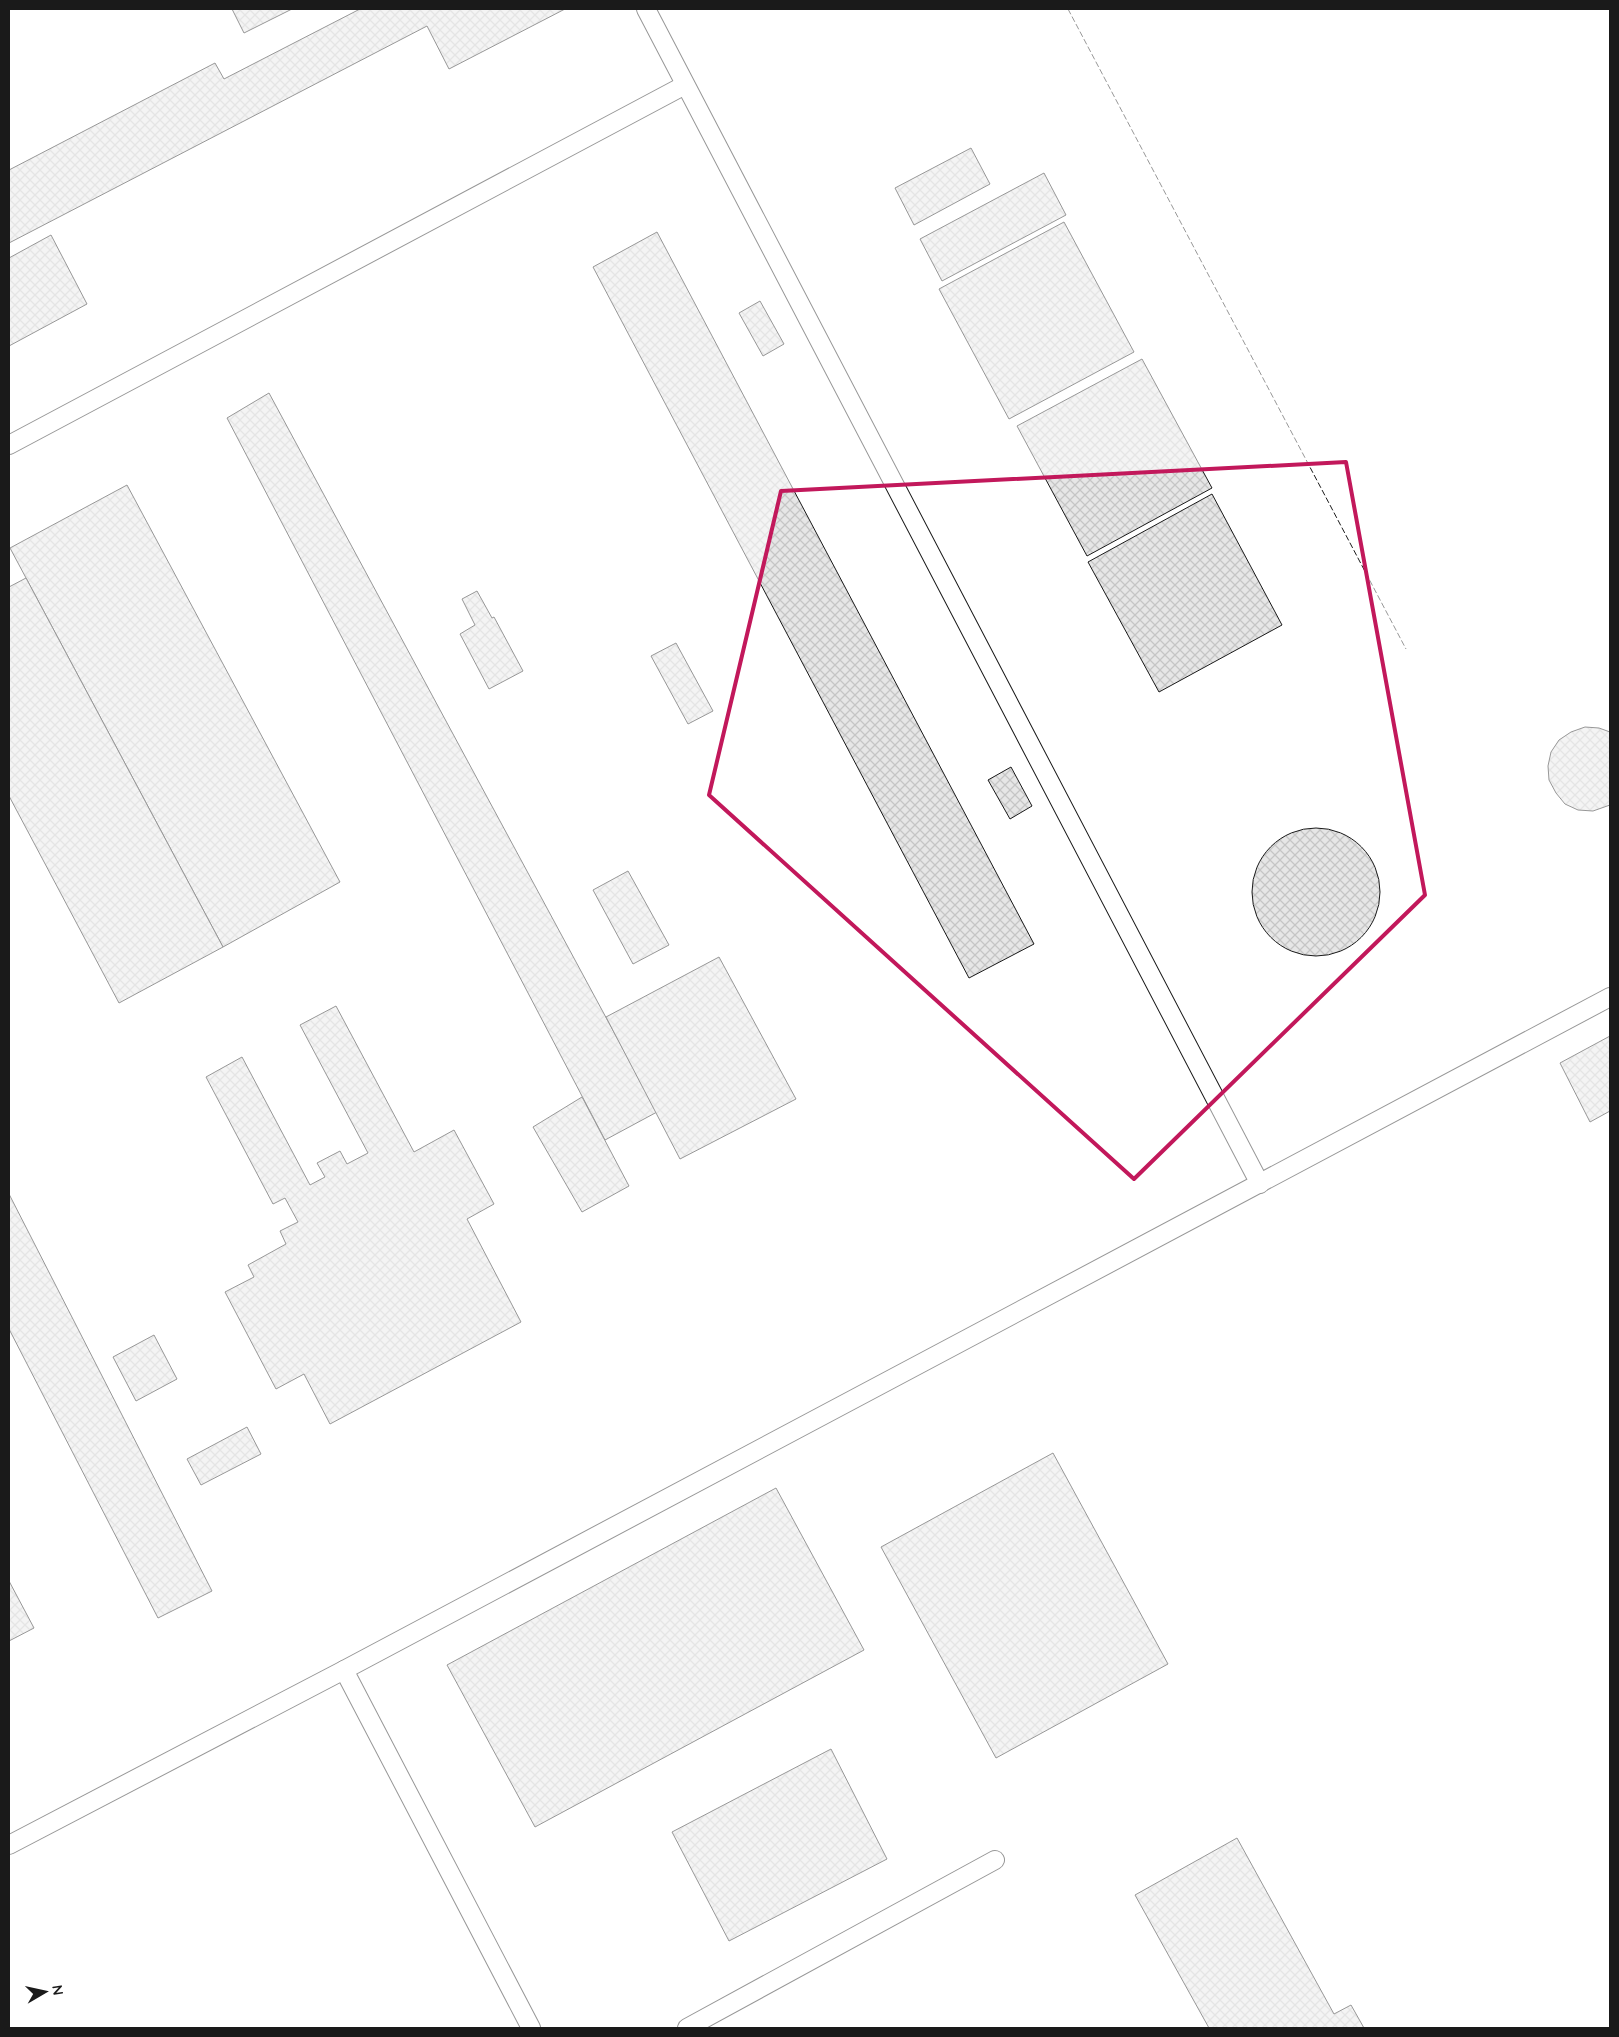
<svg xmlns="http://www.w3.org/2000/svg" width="1619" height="2037" viewBox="0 0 1619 2037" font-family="Quicksand,sans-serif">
<defs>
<pattern id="building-cross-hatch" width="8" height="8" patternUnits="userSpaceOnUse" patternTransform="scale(1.25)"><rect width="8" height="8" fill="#e6e6e6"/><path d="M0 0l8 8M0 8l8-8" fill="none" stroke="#c5c5c5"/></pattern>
</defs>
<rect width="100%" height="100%" fill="#fff"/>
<g fill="url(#building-cross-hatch)" stroke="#1a1a1a">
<polygon points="232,9 292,9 244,33"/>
<polygon points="360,9 565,9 449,69 427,26 9,243 9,170 215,63 224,79"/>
<polygon points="971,148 990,184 914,225 895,188"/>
<polygon points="1044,173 1066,215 942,281 920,239"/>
<polygon points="1064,222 1134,352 1009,419 939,289"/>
<polygon points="657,232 1034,944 969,978 593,267"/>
<polygon points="51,235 87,304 9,346 9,258"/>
<polygon points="760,301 784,344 763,356 739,313"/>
<polygon points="1142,359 1212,488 1087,556 1017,426"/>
<polygon points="269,393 657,1112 605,1140 227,418"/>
<polygon points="127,485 340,882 223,947 10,548"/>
<polygon points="1212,494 1282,625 1159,692 1088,562"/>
<polygon points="26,578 223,947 119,1003 9,796 9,587"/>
<polygon points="477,591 492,618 494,617 523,671 489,689 460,634 475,625 462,599"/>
<polygon points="676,643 713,711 688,724 651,656"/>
<polygon points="1585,727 1599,728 1610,732 1610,805 1593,811 1578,810 1565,804 1556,793 1549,780 1548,766 1551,752 1559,740 1571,732"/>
<polygon points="1011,767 1032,806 1010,819 988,780"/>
<circle cx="1316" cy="892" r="64"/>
<polygon points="628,871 669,945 633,964 593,890"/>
<polygon points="719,957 796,1099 680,1159 606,1017"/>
<polygon points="336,1006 414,1152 454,1130 494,1204 467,1219 521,1322 330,1424 304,1374 276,1389 225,1292 254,1277 248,1265 286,1244 280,1231 298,1222 285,1198 273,1204 206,1077 242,1057 310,1185 325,1177 317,1163 340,1151 347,1164 368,1153 300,1025"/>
<polygon points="1610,1036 1610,1111 1590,1122 1560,1063"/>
<polygon points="582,1097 629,1186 582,1212 533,1127"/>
<polygon points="9,1194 212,1591 158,1618 9,1329"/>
<polygon points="154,1335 177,1379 136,1401 113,1357"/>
<polygon points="247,1427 261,1454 201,1485 187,1459"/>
<polygon points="1053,1453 1168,1664 996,1758 881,1547"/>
<polygon points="776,1488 864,1650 535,1827 447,1665"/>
<polygon points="9,1581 34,1628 9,1641"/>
<polygon points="831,1749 887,1859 729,1941 672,1832"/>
<polygon points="1237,1838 1334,2014 1351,2005 1364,2028 1209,2028 1135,1895"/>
</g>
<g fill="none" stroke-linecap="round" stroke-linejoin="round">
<defs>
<g id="service">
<polyline points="646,9 1260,1184"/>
<polyline points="9,445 685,85"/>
<polyline points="9,1845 344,1670"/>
<polyline points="531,2028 344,1670 1610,997"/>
<polyline points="687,2028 995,1860"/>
</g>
</defs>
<use href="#service" stroke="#1a1a1a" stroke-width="20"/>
<use href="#service" stroke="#fff" stroke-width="18"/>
<polyline stroke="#1a1a1a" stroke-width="1" stroke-dasharray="6 2.5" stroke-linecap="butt" points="1068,9 1406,649"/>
</g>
<path d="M0 0H1619V2037H0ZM1346 462 1425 895 1134 1179 709 795 781 491Z" fill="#fff" fill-opacity=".55" fill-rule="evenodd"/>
<path fill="none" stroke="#c2185b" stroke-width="4" stroke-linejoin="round" d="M1346 462 1425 895 1134 1179 709 795 781 491Z"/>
<rect width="1619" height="2037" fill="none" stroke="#1a1a1a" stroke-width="20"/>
<g transform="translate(45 1992) rotate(81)" stroke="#ffffff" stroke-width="4" paint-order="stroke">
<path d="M0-4L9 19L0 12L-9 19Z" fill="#1a1a1a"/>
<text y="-8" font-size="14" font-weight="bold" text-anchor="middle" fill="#1a1a1a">N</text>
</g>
</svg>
